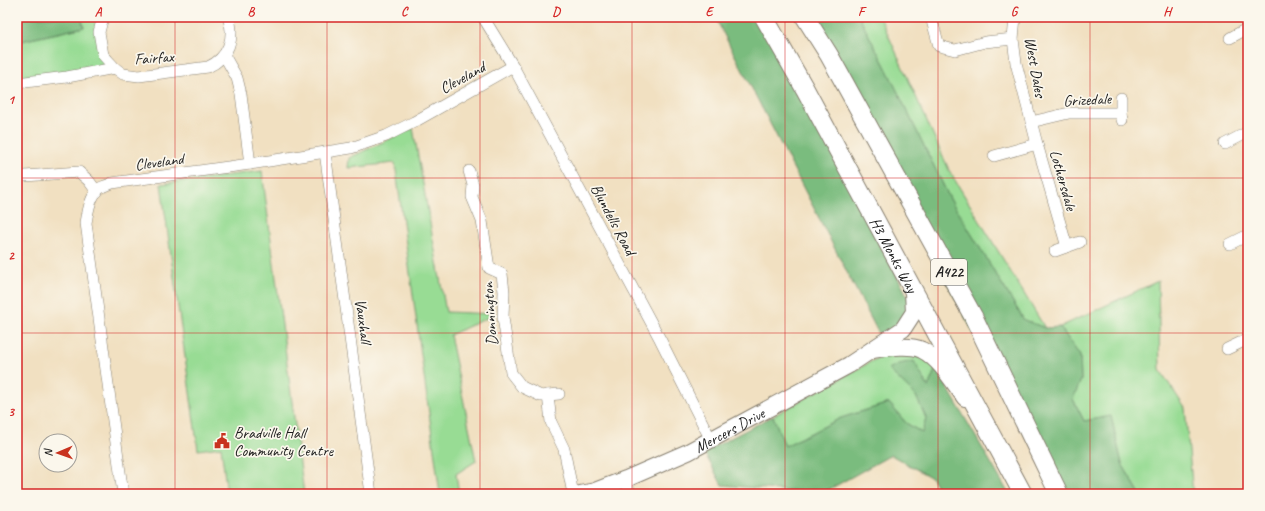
<svg xmlns="http://www.w3.org/2000/svg" width="1265" height="511" viewBox="0 0 1265 511" font-family="Caveat,sans-serif">
<rect width="100%" height="100%" fill="#fbf7ec"/>
<filter id="ink" filterUnits="userSpaceOnUse"><feTurbulence type="fractalNoise" baseFrequency=".025" numOctaves="2"/><feDisplacementMap in="SourceGraphic" scale="8" xChannelSelector="R" yChannelSelector="G"/><feConvolveMatrix kernelMatrix="1 2 1 2 8 2 1 2 1" color-interpolation-filters="sRGB"/></filter>
<filter id="wash" filterUnits="userSpaceOnUse"><feTurbulence type="fractalNoise" baseFrequency=".012" numOctaves="4" result="noise"/><feDisplacementMap in="SourceGraphic" scale="16" xChannelSelector="R" yChannelSelector="G"/><feGaussianBlur stdDeviation="0.9" result="paint"/><feColorMatrix in="noise" values="0 0 0 0 0 0 0 0 0 0 0 0 0 0 0 0 0 1.4 0 .05"/><feComposite in="paint" operator="in"/></filter>
<g filter="url(#wash)">
<rect width="100%" height="100%" fill="#f1e0c1"/>
<g fill="#98dc94" stroke="#5a7c58">
<polygon points="81,17 103,17 101,45 115,68 17,83 17,42 84,27"/>
<polygon points="859,17 879,17 881,19 950,172 1045,328 1024,320 950,199 885,66"/>
<polygon points="413,128 446,312 496,314 450,335 476,461 456,474 459,494 440,494 395,163 348,168 349,158"/>
<polygon points="262,171 304,494 227,494 221,447 198,450 161,184"/>
<polygon points="1158,281 1160,370 1185,408 1193,494 1140,494 1122,464 1111,417 1084,421 1073,399 1081,380 1080,356 1060,327"/>
<polygon points="897,352 926,359 936,368 928,387 889,369 916,396 926,418 922,433 906,423 889,403 841,418 785,446 773,416 883,355"/>
</g>
<g fill="#7abc7e" stroke="#4b6c4d">
<polygon points="17,17 81,17 84,27 17,42"/>
<polygon points="715,17 762,17 910,301 904,323 881,338"/>
<polygon points="806,17 859,17 885,66 950,199 1024,320 1045,328 1060,327 1080,356 1081,380 1073,399 1084,421 1111,416 1122,464 1140,494 1059,494"/>
<polygon points="914,361 928,387 936,368 1009,494 941,494 932,478 891,455 821,494 722,485 704,452 773,416 785,446 841,418 889,403 906,423 922,433 926,418 916,396 888,369 899,364"/>
</g>
</g>
<g filter="url(#ink)">
<g fill="none" stroke-linecap="round" stroke-linejoin="round">
<defs>
<g id="street">
<path d="M103 17 99 32 103 55 115 68 123 74 139 76 208 67C228 58 236 38 228 17"/>
<polyline points="483,17 513,66 660,339 711,440"/>
<polyline points="931,17 939,46 955,50 985,42 1013,39"/>
<polyline points="1015,17 1013,39 1016,63 1037,144 1067,247"/>
<polyline points="1230,38 1248,28"/>
<polyline points="224,55 237,78 241,94 250,164"/>
<polyline points="17,83 67,77 115,68"/>
<polyline points="1121,113 1121,98"/>
<polyline points="1031,122 1069,113 1121,113 1122,120"/>
<polyline points="1225,144 1248,132"/>
<polyline points="325,152 371,494"/>
<polyline points="994,156 1037,144"/>
<polyline points="469,171 473,185 472,197 482,221 489,268 502,274 504,292 503,317 511,373 522,387 541,396 548,395 551,422 564,449 573,494"/>
<polyline points="25,176 79,172 89,181 97,192"/>
<polyline points="1230,244 1248,235"/>
<polyline points="1055,251 1080,242"/>
<polyline points="1227,349 1248,339"/>
<polyline points="548,395 559,394"/>
<polyline points="626,479 630,494"/>
<path d="M123 494 86 223C88 211 90 196 100 188 104 186 109 185 112 183L250 164 351 148 386 136 414 122 513 66"/>
</g>
<g id="secondary">
<path d="M872 350C887 348 909 344 922 350 940 359 953 382 965 398"/>
<path id="s1" d="M580 494 595 491 626 479 688 452 849 365 903 329 914 312 913 292"/>
</g>
<g id="primary">
<path id="s2" d="M764 17 805 89 1023 494"/>
<polyline points="805,17 829,55 973,316 1059,494"/>
</g>
</defs>
<use href="#street" stroke="#867e6e" stroke-width="12"/>
<use href="#secondary" stroke="#867e6e" stroke-width="18"/>
<use href="#primary" stroke="#867e6e" stroke-width="20"/>
<use href="#street" stroke="#fff" stroke-width="11"/>
<use href="#secondary" stroke="#fff" stroke-width="16"/>
<use href="#primary" stroke="#fff" stroke-width="18"/>
</g>
</g>
<path fill="none" stroke="#d62828" stroke-width="1" stroke-opacity="0.55" d="M175 17V494M327 17V494M480 17V494M632 17V494M785 17V494M938 17V494M1090 17V494M17 178H1248M17 333H1248"/>
<defs>
<symbol id="civic-bare" viewBox="-9 -9 18 18"><path d="M-.6-6.5H3V-4.5H.6V-3L4-1V1h2V6H-6V1h2V-1L-.6-3ZM-1.2 2.5V6h2.4V2.5Z" fill="#c8321e" stroke="#fbf7ec" stroke-width="2.5" paint-order="stroke"/></symbol>
</defs>
<g fill-rule="evenodd">
<use href="#civic-bare" x="211" y="430" width="22" height="22"/>
</g>
<g text-anchor="middle" stroke-width="3.5" stroke-linejoin="round" paint-order="stroke">
<rect fill="#fbf7ec" stroke="#5f5e5a" stroke-width="1" x="931" y="259" width="36" height="26" rx="3"/>
<g font-size="15" font-weight="bold" fill="#1c1c1c">
<text x="949" y="277">A422</text>
</g>
<g font-size="16" fill="#1c1c1c" stroke="#fbf7ec">
<text transform="translate(154 57) rotate(-4)" y="6">Fairfax</text>
<text transform="translate(1036 67) rotate(80)" y="6">West Dales</text>
<text transform="translate(462 77) rotate(-29)" y="6">Cleveland</text>
<text transform="translate(1087 99) rotate(-3)" y="6">Grizedale</text>
<text transform="translate(159 161) rotate(-8)" y="6">Cleveland</text>
<text transform="translate(1064 180) rotate(74)" y="6">Lothersdale</text>
<text transform="translate(614 219) rotate(62)" y="6">Blundells Road</text>
<text dy="6" stroke="none"><textPath href="#s2" startOffset="271">H3 Monks Way</textPath></text>
<text transform="translate(489 314) rotate(-94)" y="6">Donnington</text>
<text transform="translate(364 321) rotate(82)" y="6">Vauxhall</text>
<text dy="6" stroke="none"><textPath href="#s1" startOffset="163">Mercers Drive</textPath></text>
</g>
<g font-size="16" fill="#1c1c1c" stroke="#fbf7ec" text-anchor="start">
<text x="234" y="438">Bradville Hall<tspan x="234" dy="18">Community Centre</tspan></text>
</g>
</g>
<rect width="1265" height="511" fill="none" stroke="#fbf7ec" stroke-width="44"/>
<g transform="translate(58 453) rotate(268)"><circle r="19" fill="#fbf7ec" stroke="#a29f99"/>
<path d="M0-3L7 15L0 10L-7 15Z" fill="#c8321e"/>
<text y="-6" font-size="11" font-weight="bold" text-anchor="middle" fill="#1c1c1c">N</text>
</g>
<rect x="22" y="22" width="1221" height="467" fill="none" stroke="#d62828" stroke-width="1.5"/>
<g font-size="13" text-anchor="middle" font-weight="bold" fill="#d62828">
<text x="98" y="16">A</text>
<text x="251" y="16">B</text>
<text x="404" y="16">C</text>
<text x="556" y="16">D</text>
<text x="709" y="16">E</text>
<text x="861" y="16">F</text>
<text x="1014" y="16">G</text>
<text x="1167" y="16">H</text>
<text x="11" y="104">1</text>
<text x="11" y="260">2</text>
<text x="11" y="416">3</text>
</g>
</svg>
